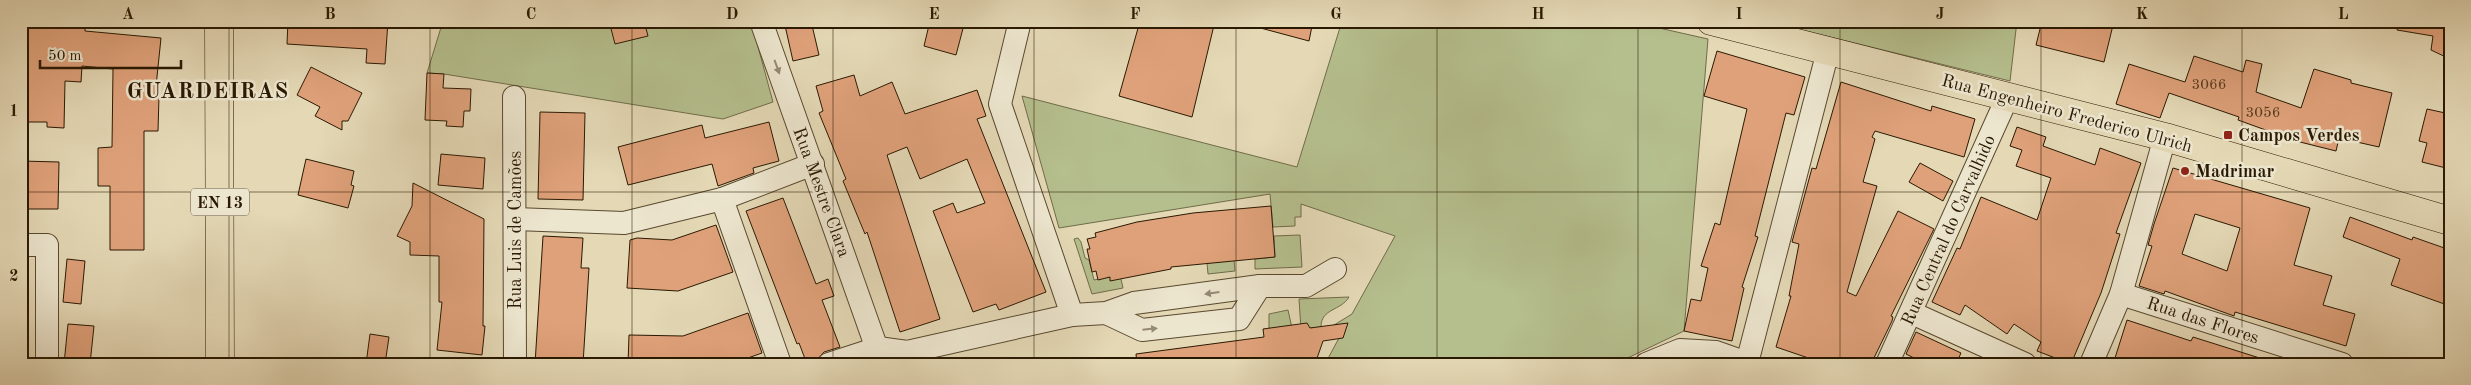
<svg xmlns="http://www.w3.org/2000/svg" width="2471" height="385" viewBox="0 0 2471 385" font-family="'Old Standard TT',serif">
<rect width="100%" height="100%" fill="#e4d8b5"/>
<filter id="stains"><feTurbulence type="fractalNoise" baseFrequency=".004" numOctaves="4"/><feColorMatrix values="0 0 0 0 .2 0 0 0 0 .09 0 0 0 0 .02 0 0 0 .5 -.17"/></filter>
<radialGradient id="worn" r=".72"><stop offset=".6" stop-color="#630" stop-opacity="0"/><stop offset="1" stop-color="#630" stop-opacity=".3"/></radialGradient>
<g fill="#b5be8d" stroke="#706c48">
<polygon points="443,21 751,21 773,102 723,119 444,74 427,73"/>
<polygon points="1342,21 1628,21 1708,39 1684,331 1615,364 1325,364 1346,325 1334,325 1352,314 1395,236 1301,204 1301,217 1295,217 1295,226 1273,227 1270,194 1059,228 1022,96 1297,167"/>
<polygon points="1778,21 2017,21 2010,81 1777,24"/>
<polygon points="1300,235 1302,267 1255,269 1255,259 1275,257 1274,236"/>
<polygon points="1078,238 1081,242 1085,258 1089,260 1094,280 1120,275 1123,288 1092,294 1074,239"/>
<polygon points="1234,260 1235,271 1208,274 1207,263"/>
<path d="M1349 297C1341 311 1321 308 1321 327L1301 329 1299 299Z"/>
<polygon points="1288,310 1292,328 1269,330 1269,314"/>
</g>
<g fill="#dfa17a" stroke="#2a1902" fill-rule="evenodd">
<polygon points="63,21 85,21 85,31 161,38 155,96 159,96 158,131 144,131 144,250 110,250 110,186 98,186 98,148 112,147 113,69 82,66 81,82 65,81 64,128 47,127 47,122 21,122 21,26 63,27"/>
<polygon points="288,21 388,21 385,64 366,63 367,49 287,44"/>
<polygon points="609,21 644,21 648,36 615,44"/>
<polygon points="784,21 811,21 819,55 793,61"/>
<polygon points="930,21 965,21 956,55 924,46"/>
<polygon points="1140,21 1215,21 1192,117 1119,96"/>
<polygon points="1253,21 1313,21 1309,41 1253,26"/>
<polygon points="2042,21 2114,21 2104,62 2036,45"/>
<polygon points="2398,21 2450,21 2450,59 2431,50 2433,36 2397,30"/>
<polygon points="1717,51 1805,77 1794,115 1786,113 1755,236 1758,237 1742,287 1744,288 1732,341 1684,331 1691,299 1701,301 1708,268 1701,266 1715,223 1720,225 1747,109 1704,96"/>
<polygon points="2194,56 2243,72 2246,60 2262,64 2256,92 2301,108 2314,69 2351,80 2351,83 2392,93 2379,147 2339,138 2336,151 2296,141 2238,120 2239,117 2169,93 2160,118 2116,104 2129,64 2185,82"/>
<polygon points="311,67 362,93 348,121 342,121 342,130 315,116 320,107 297,95"/>
<polygon points="427,73 444,74 443,88 471,89 470,111 464,111 463,127 446,126 447,121 425,120"/>
<polygon points="854,75 860,96 892,82 905,114 977,90 986,116 977,119 1046,292 999,310 996,304 973,312 933,211 953,203 957,213 985,203 967,159 920,179 907,147 887,155 940,319 900,332 867,232 865,234 843,181 846,179 819,113 823,111 816,86"/>
<polygon points="1841,82 1931,111 1932,106 1975,119 1964,157 1875,131 1872,137 1875,139 1863,182 1877,186 1847,292 1856,296 1898,211 1934,229 1891,316 1893,317 1892,321 1871,364 1826,364 1776,347 1791,296 1789,296 1799,244 1792,242 1812,168 1816,169"/>
<polygon points="2427,109 2450,114 2450,169 2422,162 2427,143 2419,141"/>
<polygon points="540,112 585,113 583,200 538,199"/>
<polygon points="769,122 779,161 753,168 754,173 718,186 712,164 628,185 618,147 702,125 705,138"/>
<polygon points="2017,127 2046,137 2043,146 2095,165 2100,148 2141,163 2116,233 2120,234 2101,293 2071,364 2037,351 2041,342 2014,324 2007,334 1965,305 1960,315 1932,302 1957,248 1960,249 1981,197 2037,220 2051,178 2016,166 2022,150 2010,146"/>
<polygon points="441,154 485,158 483,189 438,185"/>
<polygon points="306,159 354,171 351,185 354,186 348,208 298,195"/>
<polygon points="21,161 59,162 58,209 21,209"/>
<polygon points="1920,163 1953,181 1943,201 1909,182"/>
<path d="M2173 168 2310 208 2294 265 2332 276 2323 305 2355 314 2346 346 2235 312 2234 316 2165 291 2164 294 2139 286 2152 246 2148 245 2154 224ZM2195 214 2240 228 2227 271 2182 254Z"/>
<polygon points="413,183 484,219 483,326 485,326 482,355 437,350 442,302 439,302 439,256 410,255 410,242 397,236 412,206"/>
<polygon points="783,198 816,284 828,279 834,296 822,300 840,347 824,352 817,360 807,364 799,343 797,344 746,211"/>
<polygon points="1271,206 1275,257 1171,267 1171,269 1110,281 1110,277 1098,280 1096,271 1092,272 1087,249 1090,249 1087,239 1096,237 1095,233 1137,222 1193,213"/>
<polygon points="2350,217 2412,240 2413,237 2450,250 2450,306 2391,285 2400,259 2343,237"/>
<polygon points="716,225 733,272 678,291 627,288 630,240 637,238 672,240"/>
<polygon points="543,236 583,238 581,268 589,268 583,364 535,364"/>
<polygon points="67,259 85,261 81,304 63,302"/>
<polygon points="748,313 762,353 731,364 628,364 629,335 683,336"/>
<polygon points="2127,320 2191,341 2193,337 2266,360 2265,364 2132,364 2115,358"/>
<polygon points="1307,323 1310,328 1348,323 1343,338 1323,341 1315,364 1137,364 1136,354 1264,337 1263,329"/>
<polygon points="68,324 94,326 90,364 64,364"/>
<polygon points="1916,332 1961,353 1956,364 1926,364 1906,354"/>
<polygon points="370,334 389,337 385,364 366,364"/>
</g>
<g fill="none" stroke-linecap="round" stroke-linejoin="round">
<defs>
<g id="minor">
<polyline points="761,21 882,363"/>
<polyline points="1020,21 1000,104 1072,315"/>
<polyline points="514,97 515,364"/>
<polyline points="722,199 780,364"/>
<polyline points="515,219 624,223 722,199 813,164"/>
<polyline points="21,245 47,245 47,364"/>
<polyline points="2121,294 2342,364"/>
<polyline points="1106,313 1142,330 1239,319 1260,286"/>
<polyline points="1912,313 2025,364"/>
<polyline points="1747,363 1828,51"/>
<polyline points="829,364 878,348 907,352 1072,315 1106,313 1134,303 1260,286 1306,286 1335,269"/>
<polyline points="1646,364 1680,350 1716,352 1750,364"/>
<polyline points="1887,364 2008,96"/>
<polyline points="2091,364 2121,294 2165,137"/>
</g>
<g id="major">
<polyline points="219,21 220,364"/>
<polyline points="1711,21 2165,137 2450,221"/>
</g>
</defs>
<use href="#minor" stroke="#58492f" stroke-width="24"/>
<use href="#major" stroke="#2a1902" stroke-width="29"/>
<use href="#minor" stroke="#ede6cf" stroke-width="22"/>
<use href="#major" stroke="#e4d8b5" stroke-width="28"/>
</g>
<defs><path id="oneway-solid" d="M-6-.8H1V-3.2L6.5 0L1 3.2V.8H-6Z" transform="scale(1.25)"/></defs>
<g fill="#958a73">
<use href="#oneway-solid" transform="translate(777 67) rotate(70)"/>
<use href="#oneway-solid" transform="translate(1212 293) rotate(172)"/>
<use href="#oneway-solid" transform="translate(1150 329) rotate(-6)"/>
</g>
<path fill="none" stroke="#2a1902" stroke-width="1" stroke-opacity="0.55" d="M229 21V364M430 21V364M632 21V364M833 21V364M1034 21V364M1236 21V364M1437 21V364M1638 21V364M1840 21V364M2041 21V364M2242 21V364M21 192H2450"/>
<g fill="#8f2418" stroke="#ede6cf" stroke-width="2">
<rect x="2223" y="130" width="10" height="10" rx="2.5"/>
<circle cx="2185" cy="171" r="5"/>
</g>
<g text-anchor="middle" stroke-width="5" stroke-linejoin="round" paint-order="stroke">
<g font-size="15" fill="#573b20">
<text x="2209" y="89">3066</text>
<text x="2263" y="117">3056</text>
</g>
<rect fill="#ede6cf" stroke="#645640" stroke-width="1" x="191" y="188.5" width="58" height="27" rx="4"/>
<g font-size="16" font-weight="bold" fill="#2a1902">
<text x="220" y="208">EN 13</text>
</g>
<g font-size="18" fill="#2a1902" stroke="#ede6cf">
<text transform="translate(2067 113) rotate(15)" y="6">Rua Engenheiro Frederico Ulrich</text>
<text transform="translate(822 192) rotate(70)" y="6">Rua Mestre Clara</text>
<text transform="translate(515 230) rotate(-90)" y="6">Rua Luis de Camões</text>
<text transform="translate(1948 230) rotate(-66)" y="6">Rua Central do Carvalhido</text>
<text transform="translate(2203 320) rotate(18)" y="6">Rua das Flores</text>
</g>
<g font-size="18" font-weight="bold" fill="#2a1902" stroke="#ede6cf" text-anchor="start">
<text x="2238" y="141">Campos Verdes</text>
<text x="2195" y="177">Madrimar</text>
</g>
<g font-size="22" font-weight="bold" letter-spacing="1" fill="#2a1902" stroke="#ede6cf">
<text x="208" y="98">GUARDEIRAS</text>
</g>
</g>
<rect width="2471" height="385" fill="none" stroke="#e4d8b5" stroke-width="55"/>
<path d="M40 60v8h141v-8" fill="none" stroke="#2a1902" stroke-width="2.5"/>
<text x="48" y="60" font-size="15" fill="#2a1902" stroke="#ede6cf" stroke-width="4" paint-order="stroke">50 m</text>
<rect x="28" y="28" width="2416" height="330" fill="none" stroke="#2a1902" stroke-width="2"/>
<g font-size="16" text-anchor="middle" font-weight="bold" fill="#2a1902">
<text x="128" y="19">A</text>
<text x="330" y="19">B</text>
<text x="531" y="19">C</text>
<text x="732" y="19">D</text>
<text x="934" y="19">E</text>
<text x="1135" y="19">F</text>
<text x="1336" y="19">G</text>
<text x="1538" y="19">H</text>
<text x="1739" y="19">I</text>
<text x="1940" y="19">J</text>
<text x="2142" y="19">K</text>
<text x="2343" y="19">L</text>
<text x="14" y="116">1</text>
<text x="14" y="281">2</text>
</g>
<rect width="100%" height="100%" filter="url(#stains)"/>
<rect width="100%" height="100%" fill="url(#worn)"/>
</svg>
